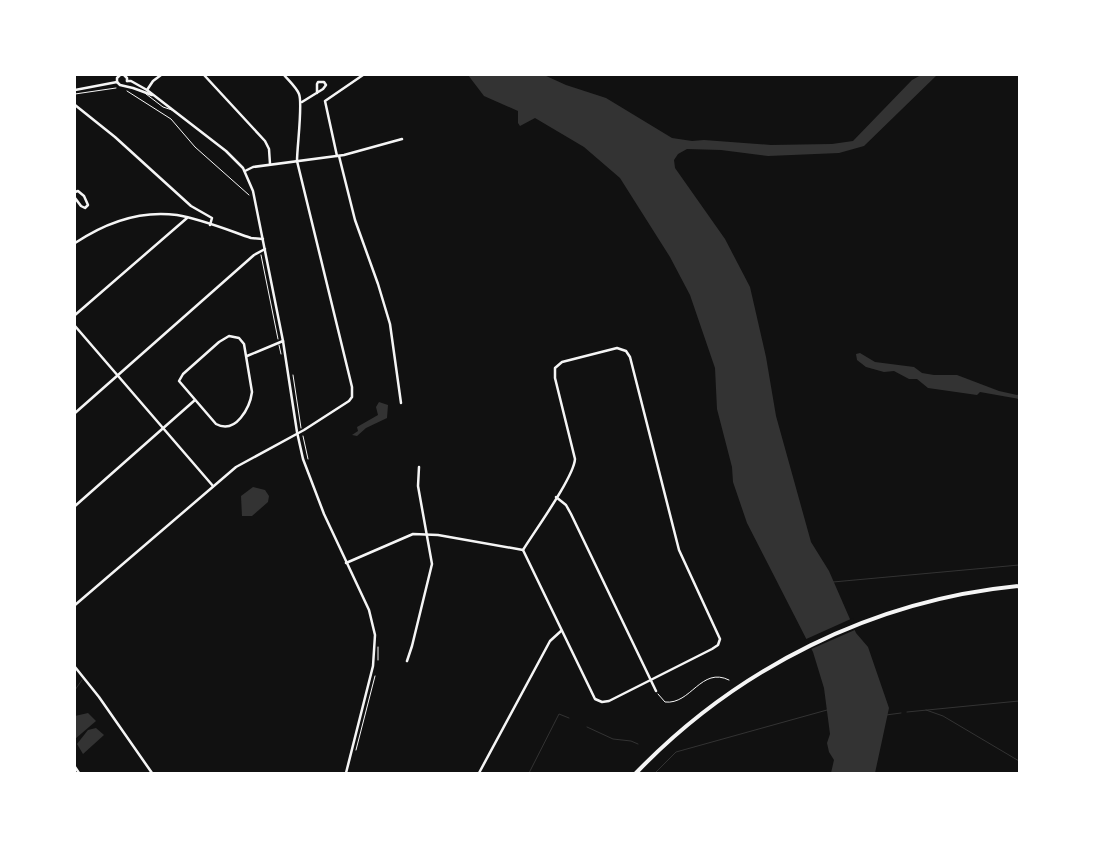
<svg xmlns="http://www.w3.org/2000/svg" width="1094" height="848" viewBox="0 0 1094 848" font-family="'Source Sans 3',sans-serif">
<rect width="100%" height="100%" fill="#111"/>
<g fill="#333">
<polygon points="468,75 544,75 566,85 606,98 672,138 692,141 704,140 771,145 832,144 853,141 912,80 921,75 937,75 864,146 839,153 768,156 721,150 687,149 678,154 674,160 675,168 725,239 750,287 766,357 776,416 811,542 829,571 856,633 868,647 889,708 875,773 831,773 834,760 829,752 827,743 830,734 824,688 813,652 747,523 733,482 732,467 717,409 715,368 690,295 670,257 620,178 584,147 535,118 520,126 518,123 518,111 484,96"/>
<polygon points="860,353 875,362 914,367 922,373 934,375 957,375 999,391 1017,395 1019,394 1019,399 980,392 977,395 928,388 917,379 909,379 894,371 884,372 866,367 857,360 856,354"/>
<polygon points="379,402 388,405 387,418 366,428 357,436 352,435 358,431 357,427 378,415 376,407"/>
<polygon points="253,487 265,490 269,496 268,502 252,516 242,516 241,496"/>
<polygon points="88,713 96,721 75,739 75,716"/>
<polygon points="96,728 104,735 83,754 77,744 88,730"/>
</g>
<polygon fill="#111" points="853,618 857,629 809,650 804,640"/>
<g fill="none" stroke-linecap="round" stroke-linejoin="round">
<g stroke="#333" stroke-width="1">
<polyline points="833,582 1019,565"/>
<polyline points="75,690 82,680"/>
<polyline points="926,710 943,716 1019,761"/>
<polyline points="907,712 1019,701"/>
<polyline points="886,715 901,713"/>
<polyline points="587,727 613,739 631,741 638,744"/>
<polyline points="529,773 559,714 569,718"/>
<polyline points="655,773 676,752 827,710"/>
</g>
<g stroke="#f5f5f5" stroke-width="1">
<polyline points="127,91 171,119 195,147 249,195"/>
<polyline points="75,94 116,88"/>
<polyline points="261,255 278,339"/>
<polyline points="279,345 281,354"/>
<polyline points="293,375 301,428"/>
<polyline points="303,436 308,459"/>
<polyline points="378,660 378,647"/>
<path d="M658 694 665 702C691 705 701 666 729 680"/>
<polyline points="356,750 375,676"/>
</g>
<polyline stroke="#f5f5f5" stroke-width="1" points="146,94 163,107 172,110"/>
<g stroke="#f5f5f5" stroke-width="2.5">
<polyline points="124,75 127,78 127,81"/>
<polyline points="204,75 265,141 269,149 270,164"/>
<polyline points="127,81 131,81 147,90 226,151 243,168 253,191 283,341 297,432 303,459 324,514 369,610 375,635 373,666 346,773"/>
<polyline points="117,82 120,85 133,88 152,95"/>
<polyline points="117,82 117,78 120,75"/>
<polyline points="75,90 117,82"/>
<polyline points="147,90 153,81 161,75"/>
<polyline points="302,102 323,89 326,85 324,82 318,82 317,84 317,93"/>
<polyline points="75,105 115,137 191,206 212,218 210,225"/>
<polyline points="337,156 325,101 363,75"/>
<polyline points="339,156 355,220 378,284 390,324 401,403"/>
<polyline points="245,171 253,167 344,155 402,139"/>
<polyline points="75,192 78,191 84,196 88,205 85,208 81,206 75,198"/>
<path d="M75 243C105 223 140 210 177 215 201 219 228 230 251 238L263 239"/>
<polyline points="75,315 187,218"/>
<polyline points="75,326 213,486"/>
<path d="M229 336 239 338 244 344 252 392C250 407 236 435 216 424L179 381 183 374 219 342Z"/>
<path d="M617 348 626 351 630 357 679 550 720 639 718 645 712 649 609 701 602 702 595 699 523 550C534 532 574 477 575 459L555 378V368L562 362Z"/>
<polyline points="247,356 283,341"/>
<polyline points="75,413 254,255 265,249"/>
<polyline points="556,497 566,505 571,514 656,691"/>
<polyline points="75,506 195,400"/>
<polyline points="346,563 413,534 438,535 523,550"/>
<path d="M75 605 236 467 304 430 349 401 352 397V387L297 161C297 147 303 103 299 94 296 87 289 81 284 75"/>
<polyline points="407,661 412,646 432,564 418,486 419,467"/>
<polyline points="75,667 99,697 152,773"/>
<polyline points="75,767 79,773"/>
<polyline points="479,773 550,641 561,631"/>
</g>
<path stroke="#f5f5f5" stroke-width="4" d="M636 773C737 668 873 600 1019 586"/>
</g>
<rect width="1094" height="848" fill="none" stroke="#ffffff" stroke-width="152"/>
</svg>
